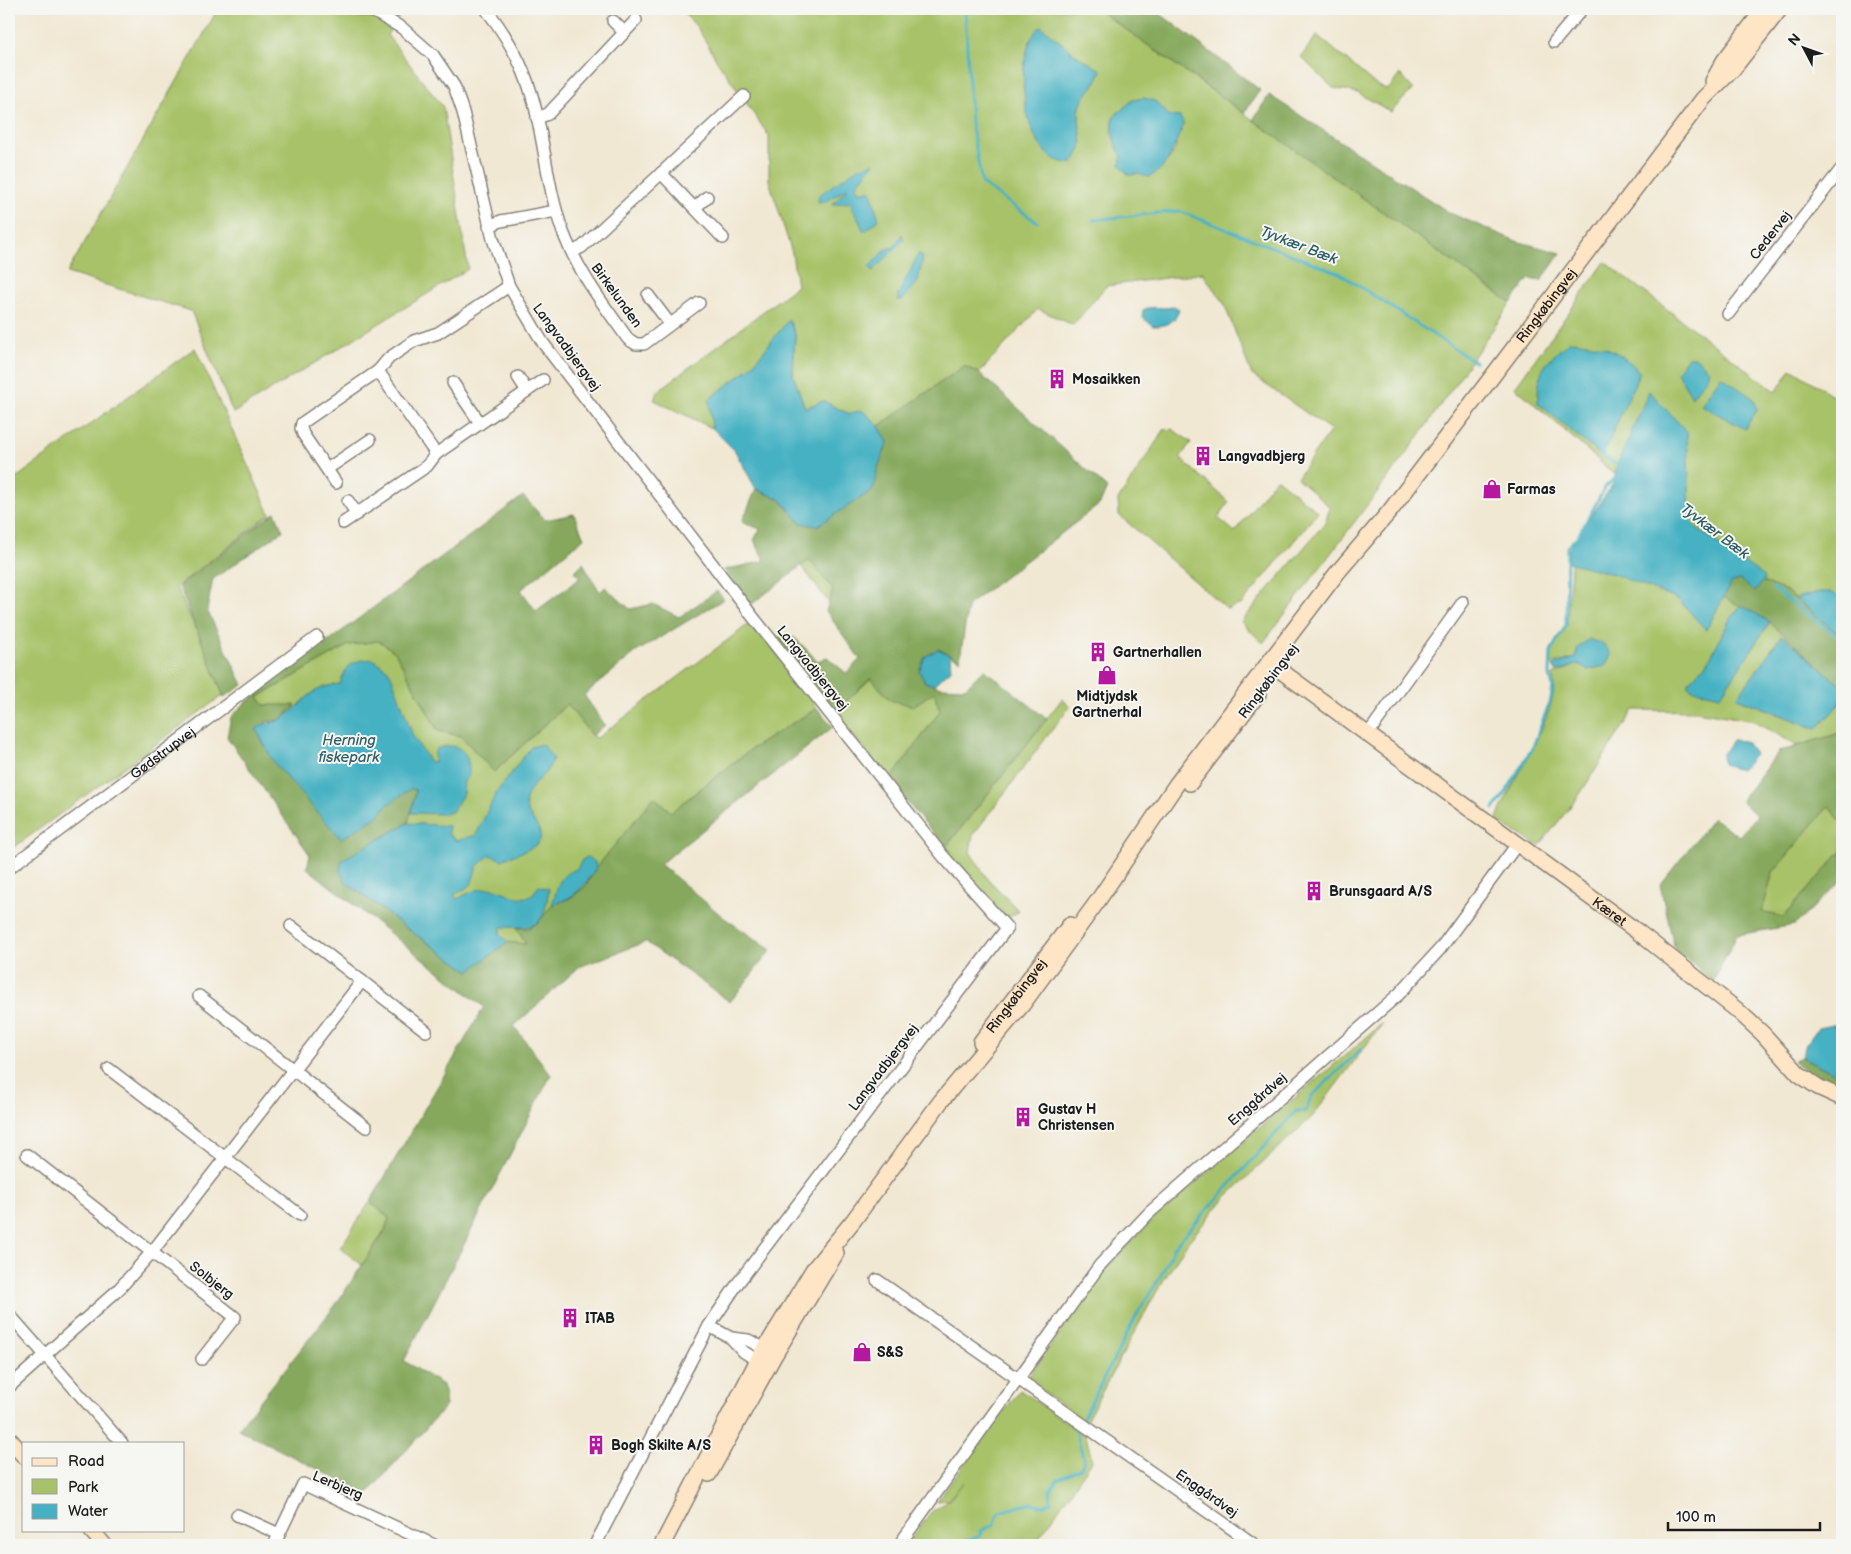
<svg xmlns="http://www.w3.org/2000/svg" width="1851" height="1554" viewBox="0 0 1851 1554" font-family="'Balsamiq Sans',sans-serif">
<rect width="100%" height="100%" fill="#f6f6f2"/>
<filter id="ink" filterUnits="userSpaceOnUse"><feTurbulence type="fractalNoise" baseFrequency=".02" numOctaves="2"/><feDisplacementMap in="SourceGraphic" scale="10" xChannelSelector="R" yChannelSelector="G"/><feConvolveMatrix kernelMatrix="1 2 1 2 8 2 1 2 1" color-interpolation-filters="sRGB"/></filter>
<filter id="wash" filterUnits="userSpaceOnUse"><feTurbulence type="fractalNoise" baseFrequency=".0096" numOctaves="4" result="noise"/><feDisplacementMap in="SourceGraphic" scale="20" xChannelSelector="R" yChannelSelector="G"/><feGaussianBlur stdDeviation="1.12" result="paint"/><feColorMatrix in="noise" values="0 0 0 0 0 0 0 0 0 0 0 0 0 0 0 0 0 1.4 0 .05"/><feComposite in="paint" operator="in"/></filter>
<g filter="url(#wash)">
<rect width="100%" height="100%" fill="#f1e8d3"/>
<g fill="#a7c268" stroke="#626f42" fill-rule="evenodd">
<polygon points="218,9 404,9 387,35 443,107 468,269 233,413 191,311 67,273"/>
<path d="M680 9H1097L1511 303 1415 442 1263 643 1241 622 1325 523 1330 507 1297 478 1331 430 1252 375 1223 301 1202 273 1106 286 1073 325 1038 309 979 373 964 366 877 667 797 560 950 376 879 426 862 411 849 414 823 401 805 408 793 375 795 334 789 320 751 367 710 399 712 428 654 400 658 391 797 286 792 253 769 180V136L718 62 697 27ZM1041 26 1077 56 1101 70C1098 82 1090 87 1084 97 1075 112 1080 132 1081 149L1023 88 1028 47ZM1144 98C1164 105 1187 133 1172 155 1167 163 1156 170 1149 177L1120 165 1122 156C1113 142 1111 132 1114 116L1133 100Z"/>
<polygon points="1317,35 1376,85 1388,90 1400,74 1413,89 1391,112 1358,93 1333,88 1301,57"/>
<path d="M1605 262 1776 392 1791 369 1842 401V490L1833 503 1842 508V637L1721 596 1741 605 1729 621 1707 664 1688 682V686L1720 696 1770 622 1782 635 1737 698 1817 729 1842 701V729L1840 733 1797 746 1754 721 1697 711 1634 710 1578 797 1539 846 1496 821C1508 786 1563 709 1553 675L1579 664 1578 648 1575 658 1550 665 1552 649 1567 627 1572 552 1623 476 1613 473 1515 387Z"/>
<polygon points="195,348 270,514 176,587 226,693 9,851 9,483"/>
<polygon points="1172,429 1191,442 1180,458 1229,502 1218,518 1235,532 1276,478 1318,512 1242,604 1227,609 1119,515 1118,500 1164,430"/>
<polygon points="753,621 817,708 750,750 671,812 654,797 585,887 538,923 517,928 526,944 469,971 280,720 296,706 264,705 258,697 349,645 379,641 395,652 438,731 461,736 494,772 567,704 592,736 597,738"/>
<polygon points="871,678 890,700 934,692 940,711 889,782 835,712"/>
<polygon points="1062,699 1070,706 973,835 970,852 987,878 1019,911 1004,921 948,856 946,847"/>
<polygon points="1829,805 1842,823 1842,851 1783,917 1762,912 1773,872"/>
<polygon points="1383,1023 1312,1117 1225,1198 1187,1243 1157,1291 1085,1423 1027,1379 1104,1271 1155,1217"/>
<polygon points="370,1202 389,1218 385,1230 362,1265 340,1248"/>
<polygon points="1020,1390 1086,1436 1092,1461 1034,1545 907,1545 931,1512 948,1501 964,1482 948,1500 937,1501"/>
</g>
<g fill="#85a85c" stroke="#50623c">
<polygon points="1097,9 1154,9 1260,90 1244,113"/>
<polygon points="1269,95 1450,213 1516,241 1561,253 1541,281 1529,279 1511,303 1253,120"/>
<polygon points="964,366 979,373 1107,488 1100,504 968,605 960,660 938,649 925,657 919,671 925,682 941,687 965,688 984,669 1047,719 946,847 889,782 940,711 934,692 913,706 890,700 871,678 835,712 772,636 795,638 818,661 827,657 846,673 860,659 826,611 833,589 809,560 751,605 724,570 765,561 754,540 760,529 742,522 756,489 780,499 801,523 873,490 877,470 888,442 879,426"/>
<path d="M523 496 545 520 574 514 584 538 521 590 536 611 580 578 575 571 583 563 600 592 605 587 630 609 653 604 679 617 717 591 724 599 636 652 584 695 605 725 592 736 567 704 494 772 461 736 438 731 395 652 379 641 349 645 258 697 264 705H296L280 720 265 722 378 816C387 805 399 792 412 788L416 791 408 823 343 860 340 870 345 881 406 928 469 971 508 942 526 944 516 928H528L538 923 552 905 569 899 585 887 596 868 654 797 671 812 750 750 817 708 833 727 660 864 723 917 771 950 730 1002 646 942 579 967 514 1026 551 1075 404 1361 443 1385 446 1406 367 1494 238 1429 334 1307 385 1231 389 1218 370 1202 484 1007 307 868 310 855 227 737 231 717 244 704Z"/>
<polygon points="275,512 283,531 213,579 207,610 243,685 224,697 179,586"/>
<polygon points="1735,571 1786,591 1842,637 1842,691 1841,687 1770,622 1721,596"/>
<polygon points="1842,729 1842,823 1829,806 1773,872 1762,912 1783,917 1842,851 1842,880 1795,925 1737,935 1713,982 1675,950 1660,885 1713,818 1739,836 1757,816 1741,801 1778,752 1840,733"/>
<polygon points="1802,1057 1842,1077 1842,1093 1822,1084 1793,1061"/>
</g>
<g fill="#45b1c2" stroke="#30666f">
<path d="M1041 26 1077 56 1101 70C1097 85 1084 93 1080 107 1076 121 1084 137 1081 149 1079 154 1075 159 1073 163 1020 168 1010 49 1041 26Z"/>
<path d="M1144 98 1155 101 1170 116 1180 117 1184 125C1173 146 1171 166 1149 177L1137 174 1129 175 1120 165 1122 156C1113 142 1111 132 1114 116L1133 100Z"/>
<polygon points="874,163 856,186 858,191 871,191 879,220 864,232 850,202 832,205 848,188 825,202 818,203 819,195 858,168"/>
<polygon points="902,234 904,240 873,271 869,267 886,249 894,247"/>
<polygon points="919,253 923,257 918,282 903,300 898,300 898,295"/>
<path d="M1174 306 1179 309C1177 321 1165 327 1153 326L1142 317 1143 310C1153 304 1163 311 1174 306Z"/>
<polygon points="789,319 795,334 793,375 805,408 823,401 849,414 862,410 879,426 888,442 877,470 873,490 817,526 801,523 780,499 756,489 735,451 712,428 709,399 751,367"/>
<path d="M1570 341C1603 344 1616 348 1640 372L1602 457 1538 403C1537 369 1545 362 1570 341Z"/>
<polygon points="1688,357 1695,357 1709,370 1707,377 1692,397 1677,372"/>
<polygon points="1721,376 1754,399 1757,410 1745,429 1701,405"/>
<polygon points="1649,391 1687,432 1690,517 1696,528 1763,576 1764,580 1755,592 1740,580 1732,582 1706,630 1679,600 1613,574 1568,562 1569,549 1613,484 1618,463"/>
<polygon points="1820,592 1831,592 1842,599 1842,637 1795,598"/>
<polygon points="1741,605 1770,622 1720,696 1691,689 1688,682 1707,664 1729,621"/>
<polygon points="1782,635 1842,687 1842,701 1817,729 1737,698"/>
<polygon points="1589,639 1605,645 1611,655 1605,666 1588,670 1579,664 1556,672 1553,666 1575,658 1578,648"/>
<polygon points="938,649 950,655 951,670 933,685 925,682 919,671 925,657"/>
<path d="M373 659 388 670 391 675 413 736 430 762 435 761 434 755 436 749C460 740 470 753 469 776L464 781 463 794 452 812 444 814 411 813 416 791 412 788 386 806 378 816 341 839 274 763 256 729C267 721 274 724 281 719 307 704 305 688 340 684 347 663 352 661 373 659Z"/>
<path d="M1732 740 1745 741 1755 754C1743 770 1742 773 1723 764L1722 755Z"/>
<path d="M542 744 553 758C550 773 533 781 527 796 519 816 551 829 537 844 533 849 510 856 502 860L490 855 477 866 471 885 454 895 457 899C468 893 482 886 495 889 510 893 512 899 530 897L539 886 549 889C543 928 539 928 501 927L500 934 508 942 469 971 406 928 345 881 340 870 342 860 408 823 449 826 448 834 457 841 476 835 496 793 531 747Z"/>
<path d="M587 857 595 862 596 868C584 888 574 898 552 905 558 887 558 874 577 869L582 860Z"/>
<polygon points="1842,1023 1842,1077 1802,1057 1806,1044 1818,1028"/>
</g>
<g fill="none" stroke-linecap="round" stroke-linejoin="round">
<g stroke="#45b1c2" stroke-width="3">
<polyline points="965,9 971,122 982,184 1037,222"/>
<polyline points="1093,220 1179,211 1339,273 1475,362"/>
<polyline points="1600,454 1620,467"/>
<polyline points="1774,589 1842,640"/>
<polyline points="1494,809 1505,794 1533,747 1551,699 1553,687 1550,675 1551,651 1566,625 1567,547 1578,536 1606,486 1617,477"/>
<polyline points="1083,1418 1140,1309 1159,1279 1171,1255 1173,1248 1296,1111 1306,1111 1311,1097 1361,1049"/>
<polyline points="956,1545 978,1537 981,1534 980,1531 994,1525 999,1512 1032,1503 1043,1506 1051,1502 1050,1490 1058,1479 1081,1468 1084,1461 1076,1430"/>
</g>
</g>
</g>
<g filter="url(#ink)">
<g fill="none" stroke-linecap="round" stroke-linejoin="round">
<defs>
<g id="street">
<polyline points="360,9 374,12 402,28 433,55 454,86 463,112 493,239 509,286 543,343 753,617 943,856 1007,928 738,1283 709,1326 595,1545"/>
<path d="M486 9C508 37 525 68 534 103 545 146 548 191 563 232 578 272 604 305 628 339L636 344H644L699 303"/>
<polyline points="613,21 624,32"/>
<polyline points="1554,42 1582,9"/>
<polyline points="537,118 548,114 636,20"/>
<polyline points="661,173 723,238"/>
<polyline points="695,208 707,197"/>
<polyline points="489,226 501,221 556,211"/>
<polyline points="572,252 582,247 744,96"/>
<polyline points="648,295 670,324"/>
<polyline points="1728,314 1842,168"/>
<polyline points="378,371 436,454"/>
<polyline points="518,377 527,391"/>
<polyline points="453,383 480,423"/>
<polyline points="327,469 370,440"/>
<polyline points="336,483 303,434 301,428 302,423 378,371 389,358 414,341 438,333 509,286"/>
<polyline points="348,501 357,514"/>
<polyline points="343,523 427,466 436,454 543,380"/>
<polyline points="1368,734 1463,602"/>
<path id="s1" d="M9 868 317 637"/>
<polyline points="291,926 426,1031"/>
<polyline points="199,996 366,1127"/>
<polyline points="109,1069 300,1215"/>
<polyline points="27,1155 235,1317 202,1359"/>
<polyline points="877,1280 1255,1545"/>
<polyline points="9,1314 122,1443"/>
<polyline points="709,1326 731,1338 744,1352 764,1364"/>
<polyline points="731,1338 748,1340 771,1352"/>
<polyline points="9,1387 119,1289 152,1252 362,981"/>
<polyline points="237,1515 279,1534"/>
<polyline points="274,1545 303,1484 434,1545"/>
<polyline points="899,1545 1100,1265 1149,1213 1399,994 1440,949 1518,843"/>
</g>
<g id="secondary">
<polyline points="1713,81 1724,61 1764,9"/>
<path id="s2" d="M1277 668 1638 932 1737 1010 1763 1034 1799 1074 1818 1087 1842 1098"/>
<polyline points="1190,783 1258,694"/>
<path id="s3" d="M981 1042 1070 925"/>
<polyline points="9,1439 24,1456"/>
<polyline points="709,1474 775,1354 836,1253"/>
<polyline points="91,1530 104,1545"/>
<path id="s4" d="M662 1545 758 1360 813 1270 853 1221 941 1101 1022 1005 1097 902 1176 785 1337 573 1390 511 1703 99 1733 69 1780 9"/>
</g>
</defs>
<use href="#street" stroke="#868278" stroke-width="14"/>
<use href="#secondary" stroke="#868278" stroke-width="18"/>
<use href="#street" stroke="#fff" stroke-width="11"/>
<use href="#secondary" stroke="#fde5c5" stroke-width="15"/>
</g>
</g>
<defs>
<symbol id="building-bare" viewBox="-9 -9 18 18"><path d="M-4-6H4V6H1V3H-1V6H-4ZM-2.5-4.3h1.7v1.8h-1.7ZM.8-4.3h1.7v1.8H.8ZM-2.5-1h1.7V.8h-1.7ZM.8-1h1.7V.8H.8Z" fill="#b5179e" stroke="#f6f6f2" stroke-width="2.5" paint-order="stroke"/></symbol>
<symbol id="shop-bare" viewBox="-9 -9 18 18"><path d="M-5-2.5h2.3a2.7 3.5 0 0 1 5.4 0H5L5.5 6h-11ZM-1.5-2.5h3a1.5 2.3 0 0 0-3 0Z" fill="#b5179e" stroke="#f6f6f2" stroke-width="2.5" paint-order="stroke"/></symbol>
</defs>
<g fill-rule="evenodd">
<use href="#building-bare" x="1043" y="365" width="28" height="28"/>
<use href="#building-bare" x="1189" y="442" width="28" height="28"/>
<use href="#shop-bare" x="1478" y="475" width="28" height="28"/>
<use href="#building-bare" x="1084" y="638" width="28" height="28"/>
<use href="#shop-bare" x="1093" y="661" width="28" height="28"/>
<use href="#building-bare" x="1300" y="877" width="28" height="28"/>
<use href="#building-bare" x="1009" y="1103" width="28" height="28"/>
<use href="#building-bare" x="556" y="1304" width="28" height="28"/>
<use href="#shop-bare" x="848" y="1338" width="28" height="28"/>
<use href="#building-bare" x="582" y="1431" width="28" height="28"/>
</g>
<g text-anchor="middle" stroke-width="4" stroke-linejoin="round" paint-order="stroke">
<g font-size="14" fill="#1c1c1c" stroke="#f6f6f2">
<text transform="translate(1770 235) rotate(-52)" y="5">Cedervej</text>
<text transform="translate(617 295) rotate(54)" y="5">Birkelunden</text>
<text dy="5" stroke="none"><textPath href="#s4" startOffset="1526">Ringkøbingvej</textPath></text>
<text transform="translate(567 347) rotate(54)" y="5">Langvadbjergvej</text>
<text transform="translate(813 668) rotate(51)" y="5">Langvadbjergvej</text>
<text transform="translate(1268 681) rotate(-53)" y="5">Ringkøbingvej</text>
<text dy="5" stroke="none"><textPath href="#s1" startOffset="192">Gødstrupvej</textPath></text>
<text dy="5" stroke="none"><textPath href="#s2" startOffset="412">Kæret</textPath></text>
<text dy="5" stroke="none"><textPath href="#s3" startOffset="58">Ringkøbingvej</textPath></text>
<text transform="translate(883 1067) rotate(-53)" y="5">Langvadbjergvej</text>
<text transform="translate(1257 1099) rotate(-41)" y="5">Enggårdvej</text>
<text transform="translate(212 1280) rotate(38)" y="5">Solbjerg</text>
<text transform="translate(338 1485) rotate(23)" y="5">Lerbjerg</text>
<text transform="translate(1207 1493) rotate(35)" y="5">Enggårdvej</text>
</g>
<g font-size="14" font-weight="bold" fill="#1c1c1c" stroke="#f6f6f2" text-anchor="start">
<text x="1072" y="384">Mosaikken</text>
<text x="1218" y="461">Langvadbjerg</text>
<text x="1507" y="494">Farmas</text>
<text x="1113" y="657">Gartnerhallen</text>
<text x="1107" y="701" text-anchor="middle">Midtjydsk<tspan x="1107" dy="16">Gartnerhal</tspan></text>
<text x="1329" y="896">Brunsgaard A/S</text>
<text x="1038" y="1114">Gustav H<tspan x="1038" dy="16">Christensen</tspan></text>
<text x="585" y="1323">ITAB</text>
<text x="877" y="1357">S&amp;S</text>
<text x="611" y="1450">Bogh Skilte A/S</text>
</g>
<g font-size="15" font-style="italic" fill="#2e5f67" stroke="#f6f6f2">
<text transform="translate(1299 245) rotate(21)" y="5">Tyvkær Bæk</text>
<text transform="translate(1715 531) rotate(37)" y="5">Tyvkær Bæk</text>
<text x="349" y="745">Herning<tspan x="349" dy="17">fiskepark</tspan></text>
</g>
</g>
<rect width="1851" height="1554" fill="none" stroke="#f6f6f2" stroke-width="30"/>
<rect x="22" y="1442" width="162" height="90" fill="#f6f6f2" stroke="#9f9f9c"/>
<rect x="32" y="1458" width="25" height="8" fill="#fde5c5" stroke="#9f9f9c"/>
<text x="68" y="1466" font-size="15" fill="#1c1c1c">Road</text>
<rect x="32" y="1479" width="25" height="15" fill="#a7c268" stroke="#9f9f9c"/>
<text x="68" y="1492" font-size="15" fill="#1c1c1c">Park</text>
<rect x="32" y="1504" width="25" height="15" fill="#45b1c2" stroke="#9f9f9c"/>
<text x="68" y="1516" font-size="15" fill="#1c1c1c">Water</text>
<g transform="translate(1804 48) rotate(311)" stroke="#f6f6f2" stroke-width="4" paint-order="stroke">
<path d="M0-4L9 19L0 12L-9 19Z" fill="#1c1c1c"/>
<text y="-8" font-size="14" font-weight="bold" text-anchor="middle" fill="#1c1c1c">N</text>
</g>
<path d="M1668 1522v8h152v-8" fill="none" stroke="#1c1c1c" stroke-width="2.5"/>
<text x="1676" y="1522" font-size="15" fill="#1c1c1c" stroke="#f6f6f2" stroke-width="4" paint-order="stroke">100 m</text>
</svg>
